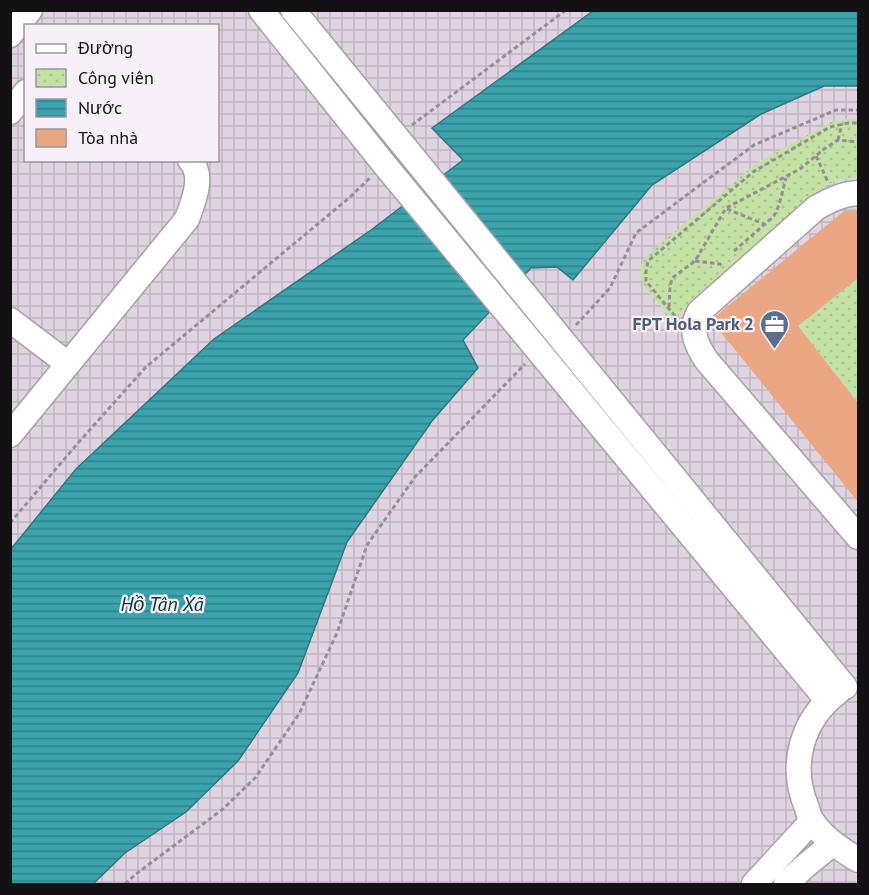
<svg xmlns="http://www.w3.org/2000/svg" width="869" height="895" viewBox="0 0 869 895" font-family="'PT Sans',sans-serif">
<defs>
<pattern id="industrial-grid" width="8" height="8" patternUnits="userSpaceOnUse" patternTransform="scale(1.5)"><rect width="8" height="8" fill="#e1d4e2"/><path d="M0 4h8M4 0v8" fill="none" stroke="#c0b5c1"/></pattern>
<pattern id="park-dots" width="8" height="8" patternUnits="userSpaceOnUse" patternTransform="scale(1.5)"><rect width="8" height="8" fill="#c3e2a4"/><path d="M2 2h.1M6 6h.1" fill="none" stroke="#a7c18c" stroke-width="1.8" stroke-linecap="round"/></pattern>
<pattern id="water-rules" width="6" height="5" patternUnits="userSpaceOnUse" patternTransform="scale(1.5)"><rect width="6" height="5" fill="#3aa3ab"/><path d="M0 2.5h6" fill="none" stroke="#30838a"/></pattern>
</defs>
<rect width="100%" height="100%" fill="#eae2ea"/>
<path fill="url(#industrial-grid)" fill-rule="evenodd" d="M11 11H858V884H11ZM26 26H218V160H26Z"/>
<g fill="url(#park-dots)">
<path d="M846 119H858V177L835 181 823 187 672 320C666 313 660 305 654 298 642 283 634 274 646 256L758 162 831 122Z"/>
<polygon points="858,278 858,403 798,326"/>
</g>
<polygon fill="url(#water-rules)" stroke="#2e777e" stroke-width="1.5" points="593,11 858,11 858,86 824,86 761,114 652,185 573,280 557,267 531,268 463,340 478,368 432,421 347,542 298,673 238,761 186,812 125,853 93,884 11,884 11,549 76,469 214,339 371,230 463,160 432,128"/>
<polygon fill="#eba684" points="844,211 858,211 858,278 798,326 858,403 858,502 711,320"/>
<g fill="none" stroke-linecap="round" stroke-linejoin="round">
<defs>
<g id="minor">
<polyline points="261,10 384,164 827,700"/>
<polyline points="293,10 845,687"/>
<polyline points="10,35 30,10"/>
<polyline points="10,112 26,92"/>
<path d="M858 193C842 194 830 200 816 208L699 312C689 330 696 345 707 361L858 537"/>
<polyline points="10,320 68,364"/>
<path d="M10 435 187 219C193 202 205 176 190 160"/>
<path d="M838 692C801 720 789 766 807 808 808 813 810 818 812 821 824 839 841 849 858 860"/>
<polyline points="754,884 812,821"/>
<polyline points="786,884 804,867 832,844"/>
</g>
</defs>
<use href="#minor" stroke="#a7a0a7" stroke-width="27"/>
<g stroke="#958f95" stroke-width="3" stroke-dasharray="4.5 3" stroke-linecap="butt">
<polyline points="412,125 566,10"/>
<polyline points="838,140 842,124"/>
<polyline points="816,156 828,182"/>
<polyline points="727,209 764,224"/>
<polyline points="734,251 774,216 779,205 786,178"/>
<polyline points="695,261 720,264 722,266"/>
<polyline points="669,307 670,287 672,278 695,261 726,208 800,169 824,149 838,140 858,142"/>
<polyline points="675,316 646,281 646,272 648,261 753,172 830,127 848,123 858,123"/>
<polyline points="576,325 610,288 636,233 684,197 754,145 836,110 858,110"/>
<polyline points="10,523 78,443 146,367 349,198 370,178"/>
<polyline points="125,884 136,874 223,809 255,778 299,714 337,633 367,545 415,477 525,364"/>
</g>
<use href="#minor" stroke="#fff" stroke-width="24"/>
</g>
<defs>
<symbol id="office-pin" viewBox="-11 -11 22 30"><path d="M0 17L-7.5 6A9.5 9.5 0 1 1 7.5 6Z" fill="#5c6f8a" stroke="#f7f0f8"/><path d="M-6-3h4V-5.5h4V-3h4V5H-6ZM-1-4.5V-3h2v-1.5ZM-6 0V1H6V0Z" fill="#fff"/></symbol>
</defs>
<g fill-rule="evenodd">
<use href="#office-pin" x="758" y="308" width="33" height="45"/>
</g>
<g text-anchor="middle" stroke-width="4.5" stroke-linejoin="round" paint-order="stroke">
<g font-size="18" font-weight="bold" fill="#4e5e75" stroke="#f7f0f8" text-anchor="end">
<text x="754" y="330">FPT Hola Park 2</text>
</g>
<g font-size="20" font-style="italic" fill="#023539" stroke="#f7f0f8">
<text x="162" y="611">Hồ Tân Xã</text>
</g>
</g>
<rect width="869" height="895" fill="none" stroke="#131114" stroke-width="24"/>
<rect x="24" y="24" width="195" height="138" fill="#f7f0f8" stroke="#9c979d" stroke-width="1.5"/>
<rect x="36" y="44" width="30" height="9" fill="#ffffff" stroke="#9c979d" stroke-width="1.5"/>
<text x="78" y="54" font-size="18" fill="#131114">Đường</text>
<rect x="36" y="69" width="30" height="18" fill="url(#park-dots)" stroke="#9c979d" stroke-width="1.5"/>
<text x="78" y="84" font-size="18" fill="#131114">Công viên</text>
<rect x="36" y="99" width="30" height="18" fill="url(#water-rules)" stroke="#9c979d" stroke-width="1.5"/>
<text x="78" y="114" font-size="18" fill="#131114">Nước</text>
<rect x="36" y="129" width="30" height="18" fill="#eba684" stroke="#9c979d" stroke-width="1.5"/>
<text x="78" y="144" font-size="18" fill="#131114">Tòa nhà</text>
</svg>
